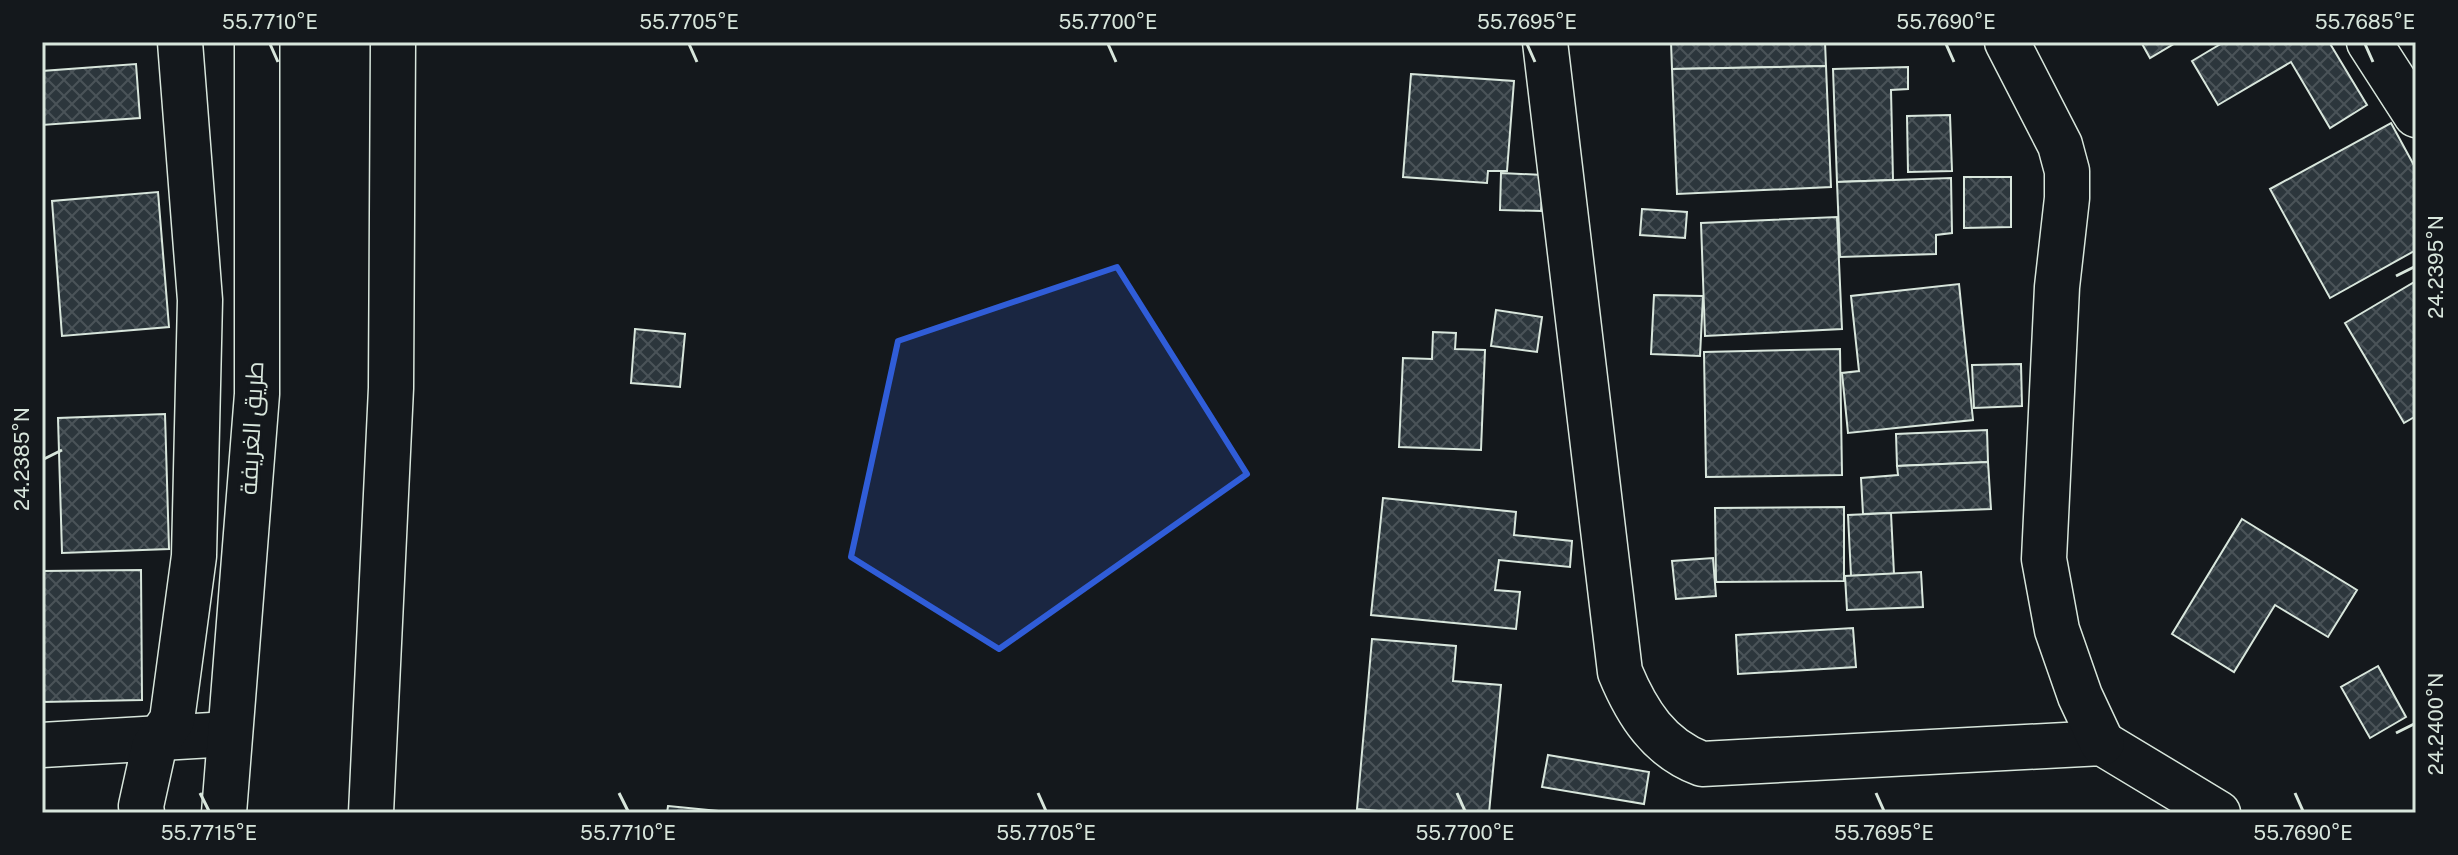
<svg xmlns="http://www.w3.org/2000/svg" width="2458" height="855" viewBox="0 0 2458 855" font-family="'Public Sans',Cairo,sans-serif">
<defs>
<pattern id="building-cross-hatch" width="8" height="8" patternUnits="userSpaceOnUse" patternTransform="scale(2)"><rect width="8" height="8" fill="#2c363c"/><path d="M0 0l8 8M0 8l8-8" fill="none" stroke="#4a5358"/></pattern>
</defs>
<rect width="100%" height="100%" fill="#14181c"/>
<g fill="url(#building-cross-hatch)" stroke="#d8e6dc" stroke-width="2">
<polygon points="1671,42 1825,42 1826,66 1672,69"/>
<polygon points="2141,42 2177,42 2150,58"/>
<polygon points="2224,42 2329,42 2367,105 2330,128 2291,62 2218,105 2192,61"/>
<polygon points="136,64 140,118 42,125 42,71"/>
<polygon points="1826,66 1831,187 1677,194 1672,69"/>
<polygon points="1908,67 1908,89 1891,90 1893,180 1837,182 1833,69"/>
<polygon points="1411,74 1514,81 1507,171 1488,171 1487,183 1403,177"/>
<polygon points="1950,115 1952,171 1908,172 1907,116"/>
<polygon points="2391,123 2416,169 2416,250 2330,298 2270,189"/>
<polygon points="1501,173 1543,175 1541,211 1500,210"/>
<polygon points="1964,177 2011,177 2011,227 1964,228"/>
<polygon points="1951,178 1952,233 1936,235 1936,254 1840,257 1837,182"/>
<polygon points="158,192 169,327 62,336 52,201"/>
<polygon points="1642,209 1687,212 1685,238 1640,235"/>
<polygon points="1837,217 1842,329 1705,336 1701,223"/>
<polygon points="2416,281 2416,416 2404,423 2345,323"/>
<polygon points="1959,284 1973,420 1848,433 1842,373 1859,371 1851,296"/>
<polygon points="1654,295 1703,296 1700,356 1651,354"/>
<polygon points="1496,310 1542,317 1537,352 1491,346"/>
<polygon points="635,329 685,334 680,387 631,383"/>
<polygon points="1433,332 1456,333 1455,349 1485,350 1481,450 1399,447 1403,358 1432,359"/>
<polygon points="1840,349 1842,475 1706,477 1704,352"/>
<polygon points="2021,364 2022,406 1974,408 1972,365"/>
<polygon points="165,414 169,549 62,553 58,418"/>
<polygon points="1987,430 1988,462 1897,466 1896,434"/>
<polygon points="1988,462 1991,509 1863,514 1861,478 1898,475 1897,466"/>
<polygon points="1383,498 1516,512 1514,535 1572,541 1570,567 1499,560 1495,590 1520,592 1516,629 1371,615"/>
<polygon points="1844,507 1844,581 1716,582 1715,508"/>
<polygon points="1891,513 1894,574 1851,576 1848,515"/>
<polygon points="2242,519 2357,590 2328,637 2275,605 2234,672 2172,634"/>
<polygon points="1713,558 1716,596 1676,599 1672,561"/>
<polygon points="141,570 142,700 42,702 42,571"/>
<polygon points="1921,572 1923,607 1847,610 1845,576"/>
<polygon points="1853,628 1856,667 1738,674 1736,635"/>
<polygon points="1372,639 1456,646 1453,681 1501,685 1489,813 1400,813 1357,809"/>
<polygon points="2378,666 2406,717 2370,738 2341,687"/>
<polygon points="1548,755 1649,772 1644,804 1542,787"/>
<polygon points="668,806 739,813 667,813"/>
</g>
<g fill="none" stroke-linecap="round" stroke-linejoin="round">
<defs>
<g id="minor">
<path d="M1545 42 1620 672C1637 713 1659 748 1702 764L2102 743 2218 813"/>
<polyline points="2007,42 2060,145 2067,171 2067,198 2057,287 2044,559 2057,630 2080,696 2102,743"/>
<polyline points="2369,42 2416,115"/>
<polyline points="42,745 229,734"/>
<polyline points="142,813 141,806 154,747 172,720 194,556 200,300 180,42"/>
</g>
<g id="major">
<polyline points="224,813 257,394 257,42"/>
<polyline points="371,813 391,388 393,42"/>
</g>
</defs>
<use href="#minor" stroke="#d8e6dc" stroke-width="47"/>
<use href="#major" stroke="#d8e6dc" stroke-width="47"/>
<use href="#minor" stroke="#14181c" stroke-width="44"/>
<use href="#major" stroke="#14181c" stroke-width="44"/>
</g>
<path fill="#305dd8" fill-opacity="0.2" stroke="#305dd8" stroke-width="6" stroke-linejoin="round" d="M1117 267 1247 474 999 649 851 557 898 341Z"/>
<path fill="none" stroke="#d8e6dc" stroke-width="3" d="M270 44 278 62M689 44 697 62M1108 44 1116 62M1527 44 1535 62M1946 44 1954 62M2365 44 2373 62M2396 276 2414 267M44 459 62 450M2396 733 2414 724M200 793 209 811M619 793 628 811M1038 793 1046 811M1457 793 1465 811M1876 793 1884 811M2295 793 2303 811"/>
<g text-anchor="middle" stroke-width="6" stroke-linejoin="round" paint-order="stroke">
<g font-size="24" fill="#d8e6dc" stroke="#14181c">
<text transform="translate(252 428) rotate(-87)" y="8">طريق الغريفة</text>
</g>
</g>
<rect width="2458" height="855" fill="none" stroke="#14181c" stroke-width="88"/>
<rect x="44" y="44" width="2370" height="767" fill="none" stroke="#d8e6dc" stroke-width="3"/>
<g font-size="20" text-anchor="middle" fill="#d8e6dc">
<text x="270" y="29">55.7710°E</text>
<text x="689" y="29">55.7705°E</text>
<text x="1108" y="29">55.7700°E</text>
<text x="1527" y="29">55.7695°E</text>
<text x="1946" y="29">55.7690°E</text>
<text x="2365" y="29">55.7685°E</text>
<text transform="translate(2436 267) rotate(-90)" y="7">24.2395°N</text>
<text transform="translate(22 459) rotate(-90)" y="7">24.2385°N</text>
<text transform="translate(2436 724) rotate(-90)" y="7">24.2400°N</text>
<text x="209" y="840">55.7715°E</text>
<text x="628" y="840">55.7710°E</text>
<text x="1046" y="840">55.7705°E</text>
<text x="1465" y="840">55.7700°E</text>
<text x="1884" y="840">55.7695°E</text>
<text x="2303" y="840">55.7690°E</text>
</g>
</svg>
